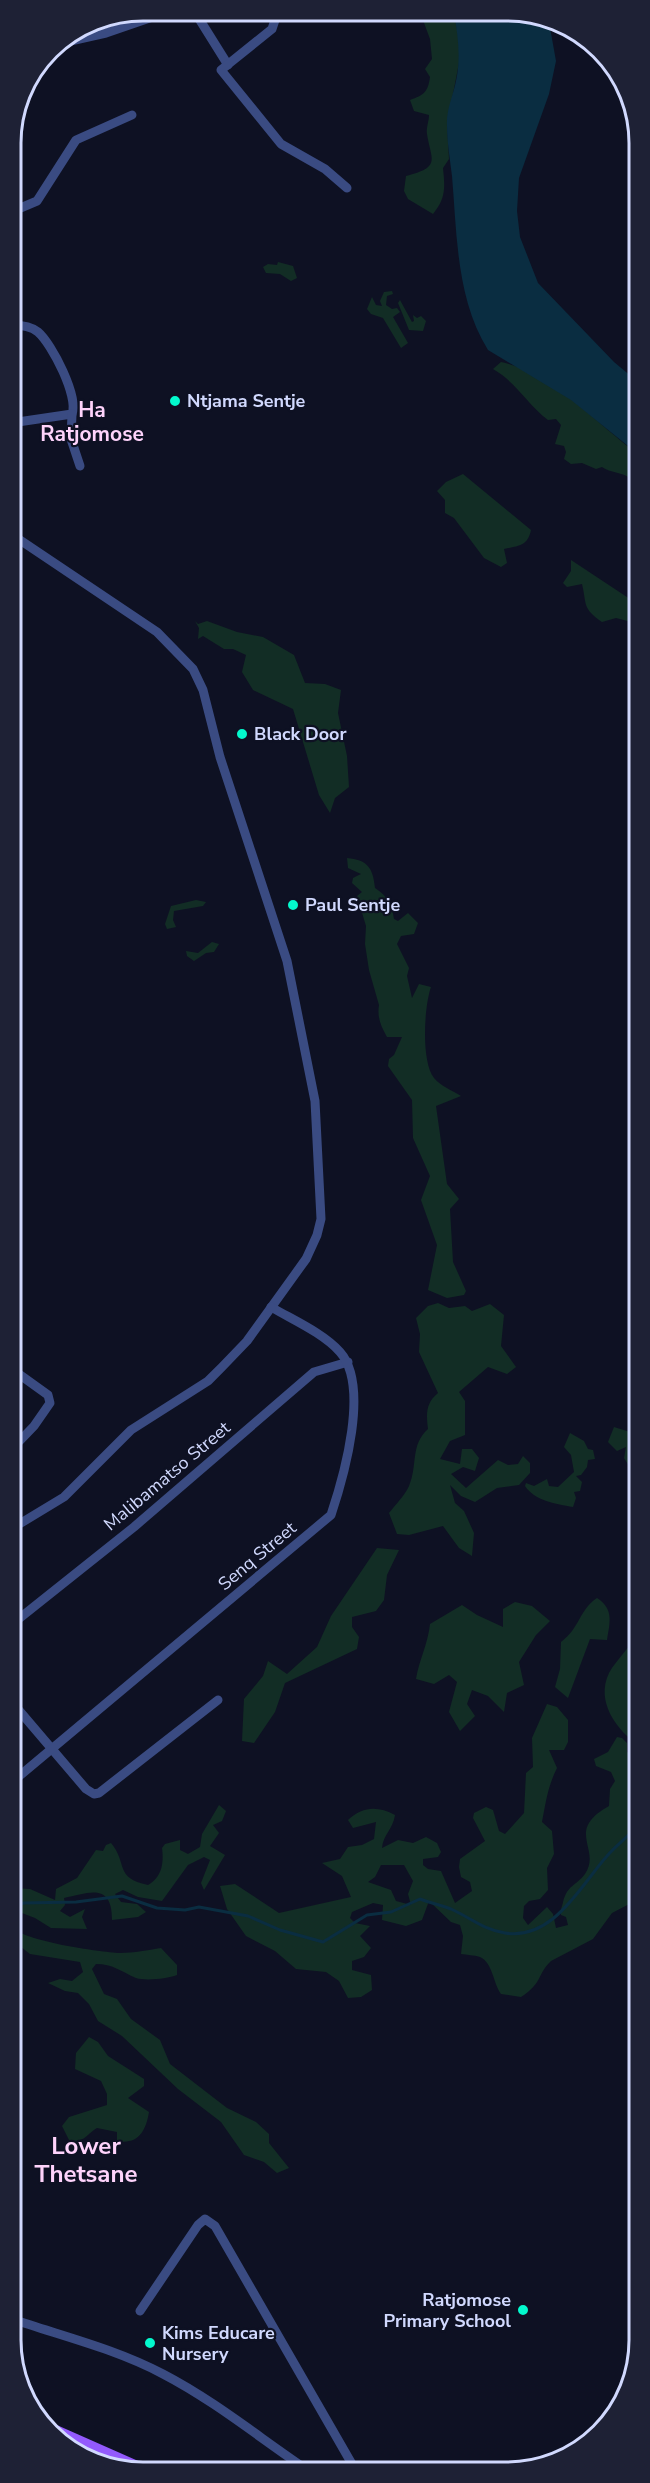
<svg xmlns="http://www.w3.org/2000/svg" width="650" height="2483" viewBox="0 0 650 2483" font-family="'Nunito Sans',sans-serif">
<rect width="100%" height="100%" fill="#0e1123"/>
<g fill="#122d25" fill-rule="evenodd">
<path d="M420 12 454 13 459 40V63L447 125 449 159 443 168C445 188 446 198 433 214L408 199 404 191 406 176C442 167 431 160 427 134 426 128 429 121 429 115L414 111 410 100C424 95 428 92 430 77L425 69 432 59 430 39Z"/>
<polygon points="278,262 293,266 297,278 291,281 280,274 266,273 263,267 268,264 277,265"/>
<polygon points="392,291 393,294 387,296 386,305 392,309 397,308 400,312 393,317 408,343 401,348 383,318 371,314 367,309 372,297 376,305 382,306 380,301 384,292"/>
<polygon points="400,300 412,322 414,321 413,315 417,318 421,316 426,321 423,331 409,330 398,303"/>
<path d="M501 362C554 374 595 423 638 454V468L630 478C621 472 611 473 602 467L596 469 582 463 571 464 564 459 566 452 564 446 555 444 561 425 556 419 548 420C526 403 517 383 493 369Z"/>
<path d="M463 474 531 530C528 546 518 546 504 549L507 563 501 567 484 558 454 518 445 513V500L437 491 446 482Z"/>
<path d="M571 560 639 605V624L616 618 602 622C582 608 587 605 582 584L567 587 563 583 571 571Z"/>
<polygon points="195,621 198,624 207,621 237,632 263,637 294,655 305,683 325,684 341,690 338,713 347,756 349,787 335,798 330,813 319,795 293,709 253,690 242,672 246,655 233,649 224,649 203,636 198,639 199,628"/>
<path d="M347 858C367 860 373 867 375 888 387 896 392 904 394 919L398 921 408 913 418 923 414 934 401 936 397 944 409 968 407 976 412 998 419 984 431 987C424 1007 421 1061 434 1078 439 1085 453 1091 461 1096L436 1106 447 1184 459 1199 450 1209 453 1262 466 1291 464 1295 447 1298 428 1290 437 1245 421 1200 430 1176 413 1138 412 1100 388 1066 389 1059 394 1055 402 1037H387C381 1026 377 1018 379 1005L369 970 365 944 366 926 357 896 362 892 352 883 353 878 361 874 348 868Z"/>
<polygon points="196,900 206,902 203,906 174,911 173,920 176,927 167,929 165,924 171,906"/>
<polygon points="212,942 219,944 214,952 206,953 194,961 187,956 186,951 198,953"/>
<path d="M438 1303 449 1308 465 1306 472 1311 490 1304 504 1315 501 1346 516 1367 507 1374 488 1367 459 1392 465 1401V1435L450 1441 440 1459 460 1464 462 1449H472L479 1458 475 1471 463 1467 451 1474 466 1488 498 1460 508 1465 518 1464 523 1456 530 1463V1473L519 1485 497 1488 475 1502 461 1496 450 1485 455 1503 464 1511 474 1533 472 1556 459 1548 443 1526 409 1535 397 1534 389 1513C396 1504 405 1495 409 1486 418 1465 410 1445 428 1429 426 1413 426 1403 438 1393L419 1352 420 1334 416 1318 428 1306Z"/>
<polygon points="614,1427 630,1432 639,1430 639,1467 629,1466 624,1458 626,1447 617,1451 608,1442"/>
<path d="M570 1433 584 1441 588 1449 593 1450 595 1459 588 1460 587 1467 581 1475 576 1476 582 1482 580 1491 574 1492 576 1498 573 1507C556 1504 535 1501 525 1486L526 1483 534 1486 547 1479 549 1486 558 1487 574 1472 571 1455 564 1447Z"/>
<polygon points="377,1548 399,1550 387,1575 384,1600 376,1611 352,1617 352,1627 359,1637 357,1649 285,1683 275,1712 254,1743 242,1741 244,1699 263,1676 268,1661 287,1674 317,1647 331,1616"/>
<path d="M597 1598C614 1609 610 1622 607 1640L590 1639 568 1698 555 1687 560 1669 561 1642C580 1628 579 1610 597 1598Z"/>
<path d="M515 1602 532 1606 550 1621 536 1635 519 1662 524 1685 507 1693 504 1712 488 1696 472 1690 467 1704 475 1716 460 1731 449 1712 457 1682 449 1675 434 1684 416 1679C419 1660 428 1644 430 1624L462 1605 477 1615 503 1627V1609Z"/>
<path d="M639 1630V1746C617 1730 595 1702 609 1673 616 1660 631 1647 639 1630Z"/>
<path d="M547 1704 557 1707 568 1720V1742L564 1750H549L557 1768C548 1786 546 1801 542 1822L552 1831 554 1854 547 1868 548 1890 540 1899 529 1901 524 1906 523 1918 528 1925 547 1907 553 1914 556 1928 568 1925 566 1917 561 1915C560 1909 562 1908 563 1902 568 1884 575 1887 585 1874 602 1849 564 1831 609 1806L610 1789 615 1781 611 1772 596 1766 594 1759 608 1752 617 1737 622 1738 627 1743V1752L632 1755 639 1754V1899L612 1913 593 1939 551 1961C537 1974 543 1983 521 1997L501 1994C493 1983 493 1963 480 1957 474 1955 467 1955 461 1954L463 1936 460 1925 451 1922 429 1901 422 1920 406 1926 382 1920 383 1905 373 1903 352 1912 350 1918 355 1923 370 1926 360 1936 371 1948 364 1957 352 1961V1970L371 1975 372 1990 361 1997 348 1998 339 1981 326 1972 296 1969 275 1951 246 1936 227 1909 220 1886 235 1884 279 1913 351 1897 342 1876 322 1863 340 1859 348 1847 362 1845 374 1839 376 1822 353 1828 348 1820C363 1806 378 1806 395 1815 393 1829 383 1835 382 1848L398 1840 413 1843 426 1837 437 1843 441 1852 438 1857 423 1859V1865L428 1869 441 1871 455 1903 472 1891 470 1882 461 1877 459 1867 460 1859 485 1841 473 1818 474 1813 486 1807 493 1810 499 1831 505 1834 524 1813 526 1773 533 1767 532 1738ZM381 1865H404L413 1881 408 1894 411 1905 396 1901 391 1890 368 1882 375 1877Z"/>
<path d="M219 1805 226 1811 222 1821 213 1825 219 1833 210 1846 225 1855 204 1890 201 1883 210 1860 204 1857 188 1865 162 1901 138 1897 123 1890 115 1894 121 1902 137 1904 146 1912 138 1917 112 1920C112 1882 89 1893 64 1898L65 1905 60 1911 70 1917 85 1909 82 1917 87 1929 51 1928 35 1918 14 1910 11 1912V1888L30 1889 55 1900 56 1889 77 1878 96 1850 103 1851 106 1845 111 1843C128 1863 114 1878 148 1885 162 1877 164 1863 162 1848L165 1844 180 1840V1850L188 1854 200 1847 202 1834Z"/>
<path d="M12 1927C23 1941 99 1952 120 1953 134 1953 148 1950 161 1948L177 1965V1975C167 1979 145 1981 136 1978 120 1971 113 1964 96 1964L92 1969 104 1994 117 1999 131 2019 160 2040 170 2064 227 2108 256 2122 269 2134V2143L289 2168 277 2173 264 2162 244 2155 221 2122 178 2089 122 2036 98 2021 89 2004 78 1993 65 1991 48 1983 60 1979 72 1981 83 1972 80 1962 30 1954 12 1940Z"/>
<path d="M89 2037 98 2042 108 2056 144 2079V2086L128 2098 149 2112C146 2131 138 2145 117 2141V2132L97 2128C83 2137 89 2139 70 2142L62 2126 69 2117 107 2105V2094L101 2081 75 2069 76 2053Z"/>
</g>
<path fill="#0a2d41" d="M454 13H534L549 22 556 61 549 94 519 178 517 211 520 237 538 283 614 362 638 382V454L571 400 488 350C456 298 457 234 452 176 450 159 447 142 447 126 446 110 453 96 456 81 461 58 458 36 454 13Z"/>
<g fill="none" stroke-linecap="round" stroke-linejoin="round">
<path stroke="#0a2d41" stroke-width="3" d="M11 1906 24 1903 76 1902 122 1896 157 1908 185 1910 199 1907 248 1916 280 1930 323 1942 367 1915 391 1912 420 1899C430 1903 441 1905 451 1909 471 1918 482 1929 505 1933 553 1941 581 1885 607 1856 617 1844 630 1836 639 1823"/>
<g stroke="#3a4b82" stroke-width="9">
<polyline points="191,11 198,17 228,65"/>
<polyline points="278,11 272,29 221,70 281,144 325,169 347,188"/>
<polyline points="57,44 106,33 170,11"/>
<polyline points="11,212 37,201 76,140 132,115"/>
<path d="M11 325C20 325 31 326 38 332 52 344 79 397 72 414L11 423"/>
<polyline points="72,414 71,439 80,466"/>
<polyline points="11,534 157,632 193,669 203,690 220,757 287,961 315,1101 321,1219 317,1235 306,1259 247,1341 222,1367 208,1381 131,1430 64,1497 11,1529"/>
<polyline points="11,1450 34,1426 50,1403 48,1395 16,1372"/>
<polyline points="11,1625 134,1527 314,1372 348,1362"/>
<polyline points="11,1701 86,1789 94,1794 99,1793 218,1700"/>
<path d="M11 1783 331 1515C344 1476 370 1386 340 1352 323 1333 293 1320 271 1307"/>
<polyline points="140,2311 198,2225 205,2219 215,2226 356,2471"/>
<path d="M12 2319C62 2336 116 2349 163 2374 215 2401 261 2439 309 2471"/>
</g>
<polyline stroke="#935afd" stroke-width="14" points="46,2428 141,2470"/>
</g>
<g fill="#03f9cd" stroke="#0e1123" stroke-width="2">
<circle cx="175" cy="401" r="6"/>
<circle cx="242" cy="734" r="6"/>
<circle cx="293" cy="905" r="6"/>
<circle cx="523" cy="2310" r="6"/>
<circle cx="150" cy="2343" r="6"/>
</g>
<g text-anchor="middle" stroke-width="4.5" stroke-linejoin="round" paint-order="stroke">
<g font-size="18" font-weight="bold" fill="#d1d9fe" stroke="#0e1123" text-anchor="start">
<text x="187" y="407">Ntjama Sentje</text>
<text x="254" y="740">Black Door</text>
<text x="305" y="911">Paul Sentje</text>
<text x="511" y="2306" text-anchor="end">Ratjomose<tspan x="511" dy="21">Primary School</tspan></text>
<text x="162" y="2339">Kims Educare<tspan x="162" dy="21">Nursery</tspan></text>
</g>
<g font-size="18" fill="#d1d9fe" stroke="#0e1123">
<text transform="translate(167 1476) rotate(-40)" y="6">Malibamatso Street</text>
<text transform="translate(257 1556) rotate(-40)" y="6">Senq Street</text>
</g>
<g font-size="21" font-weight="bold" fill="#fed3fb" stroke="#0e1123">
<text x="92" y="417">Ha<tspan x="92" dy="24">Ratjomose</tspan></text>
</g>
<g font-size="24" font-weight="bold" fill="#fed3fb" stroke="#0e1123">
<text x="86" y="2154">Lower<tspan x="86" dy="28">Thetsane</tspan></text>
</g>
</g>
<path d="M0 0H650V2483H0ZM143 21H507A122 122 0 0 1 629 143V2340A122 122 0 0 1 507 2462H143A122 122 0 0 1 21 2340V143A122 122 0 0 1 143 21Z" fill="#1e2135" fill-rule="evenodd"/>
<path fill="none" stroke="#d1d9fe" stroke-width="3" d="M143 21H507A122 122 0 0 1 629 143V2340A122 122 0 0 1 507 2462H143A122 122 0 0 1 21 2340V143A122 122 0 0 1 143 21Z"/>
</svg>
